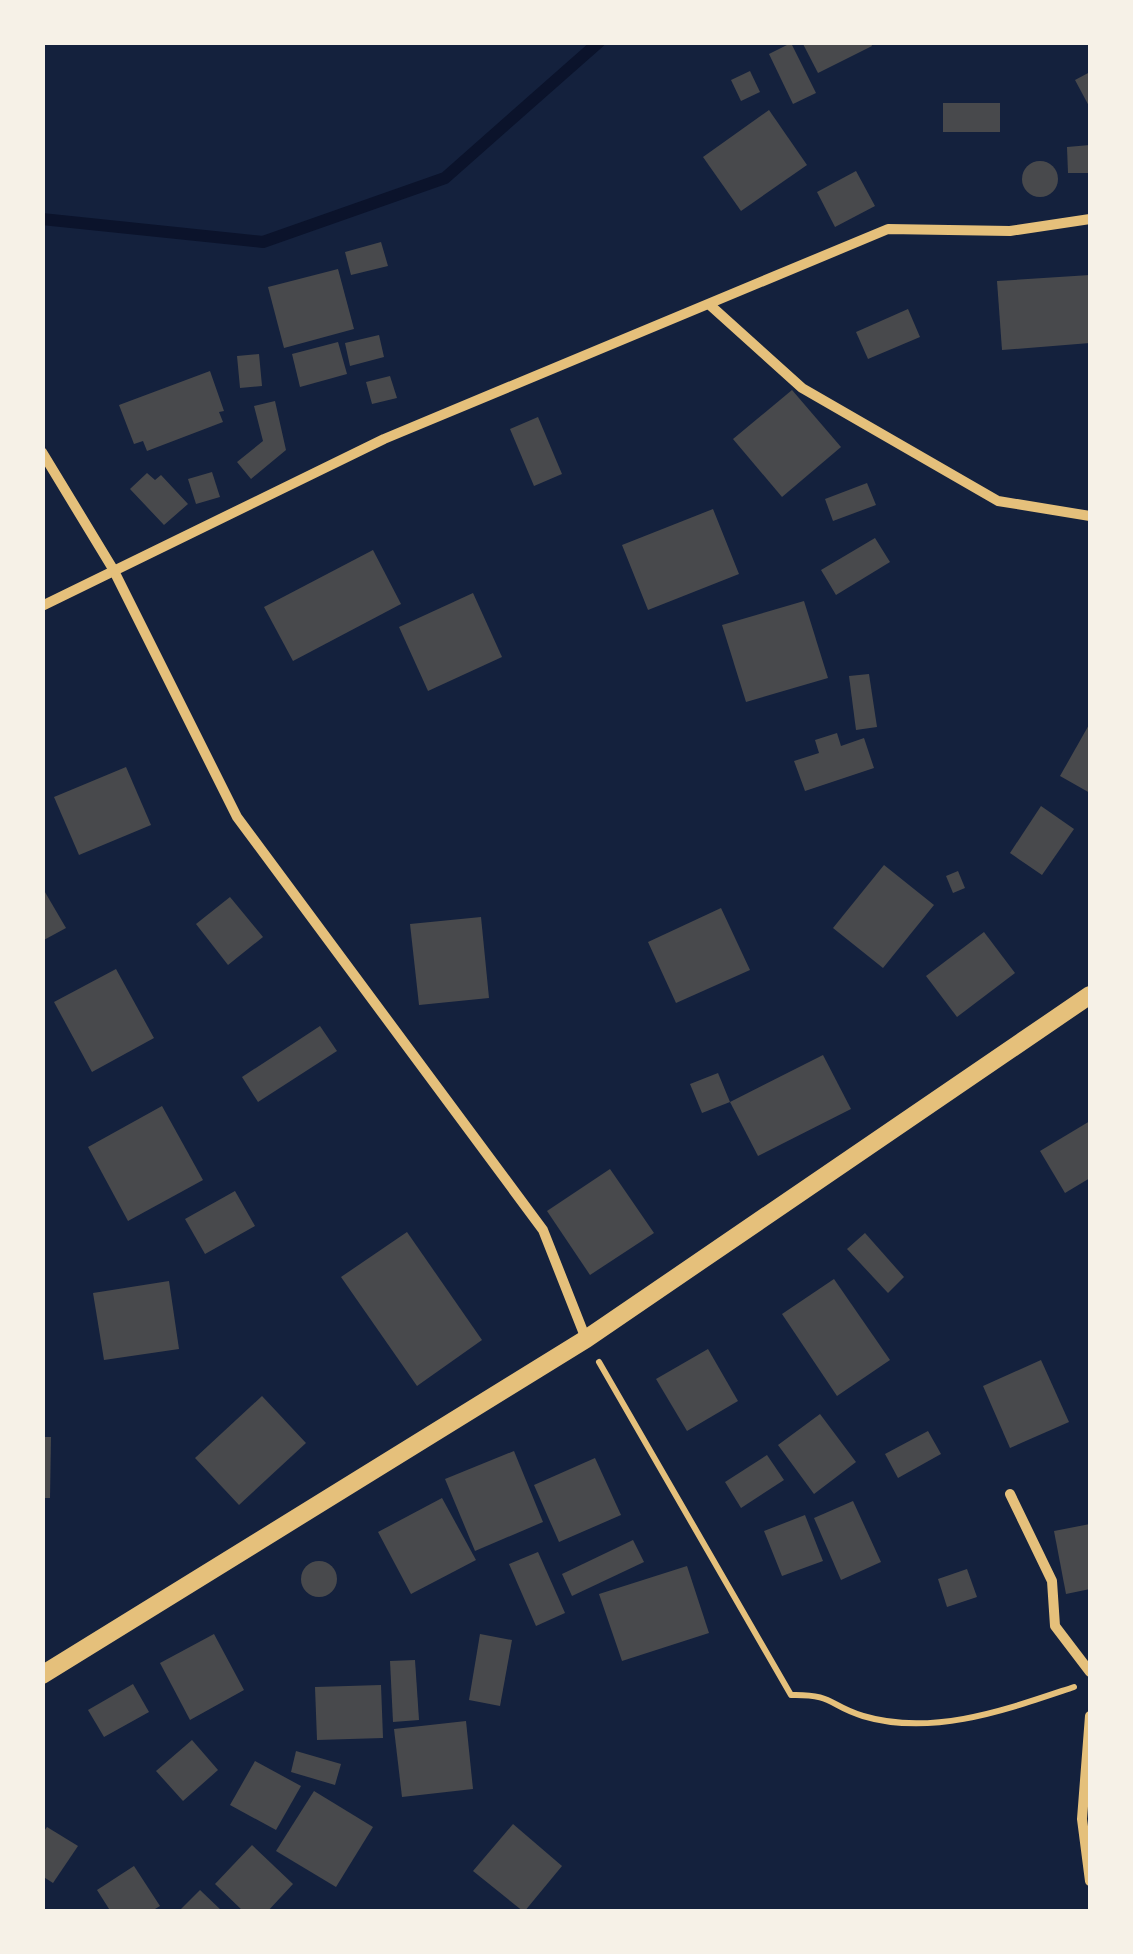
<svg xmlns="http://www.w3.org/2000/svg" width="1133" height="1954" viewBox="0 0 1133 1954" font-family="'Titillium Web',sans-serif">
<rect width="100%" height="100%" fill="#14213d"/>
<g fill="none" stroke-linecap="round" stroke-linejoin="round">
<polyline stroke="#0b132b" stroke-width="12" points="42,219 263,242 445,178 599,42"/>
</g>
<g fill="#48494c">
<polygon points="802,42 870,42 872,46 818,73"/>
<polygon points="791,43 816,93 793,104 769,54"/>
<polygon points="750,71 760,92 741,101 731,80"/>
<polygon points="1090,72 1090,108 1075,80"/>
<rect x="943" y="103" width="57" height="29"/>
<polygon points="769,110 807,165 741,211 703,157"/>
<polygon points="1090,145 1090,173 1068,173 1067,147"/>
<circle cx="1040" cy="179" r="18"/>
<polygon points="856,171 875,206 835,227 817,192"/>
<polygon points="381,242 388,266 351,275 345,252"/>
<polygon points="338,269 354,329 284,348 268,287"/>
<polygon points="1090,275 1090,343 1002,350 997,281"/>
<polygon points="908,309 920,337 868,359 856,332"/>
<polygon points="379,335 384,357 350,366 345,343"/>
<polygon points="338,342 347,374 300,387 292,354"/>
<polygon points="259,354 262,386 240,388 237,356"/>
<polygon points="210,371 224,411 219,412 223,422 147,451 143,441 134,444 119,405"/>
<polygon points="390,376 397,398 372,404 366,382"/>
<polygon points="792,390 841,447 782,497 733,439"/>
<polygon points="275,401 286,450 251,479 237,462 263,441 254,406"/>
<polygon points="538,417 562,474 534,486 510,429"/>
<polygon points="212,472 220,497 196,504 188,479"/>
<polygon points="147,473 155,480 161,475 188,504 164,525 130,489"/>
<polygon points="867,483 876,505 833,521 825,499"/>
<polygon points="713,509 739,574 648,610 622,545"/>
<polygon points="875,538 890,562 836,595 821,570"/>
<polygon points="373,550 401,604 293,661 264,607"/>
<polygon points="473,593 502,657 428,691 399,627"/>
<polygon points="804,601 828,678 746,702 722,625"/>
<polygon points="869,674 877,727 856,730 849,676"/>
<polygon points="1090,723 1090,793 1060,776"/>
<polygon points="837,733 841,746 864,738 874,768 805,791 794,761 819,753 815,740"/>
<polygon points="126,767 151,825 79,855 54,797"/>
<polygon points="1041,806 1074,829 1042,875 1010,853"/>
<polygon points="884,865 934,905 883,968 833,928"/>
<polygon points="958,871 965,888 953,893 946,876"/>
<polygon points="42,887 66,928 42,941"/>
<polygon points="230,897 263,937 228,965 196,924"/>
<polygon points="721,908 750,970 676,1003 648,942"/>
<polygon points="481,917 489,998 419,1005 410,924"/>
<polygon points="984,932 1015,973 957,1017 926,976"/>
<polygon points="116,969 154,1038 92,1072 54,1002"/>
<polygon points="320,1026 337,1051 258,1102 242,1077"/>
<polygon points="823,1055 851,1109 758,1156 730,1102"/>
<polygon points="718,1073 730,1102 702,1113 690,1084"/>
<polygon points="162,1106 203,1180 128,1221 88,1147"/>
<polygon points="1090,1121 1090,1178 1065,1193 1040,1151"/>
<polygon points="610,1169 654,1233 590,1275 547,1211"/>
<polygon points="235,1191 255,1226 205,1254 185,1219"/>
<polygon points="407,1232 482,1340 417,1386 341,1277"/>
<polygon points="865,1233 904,1277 888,1293 847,1249"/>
<polygon points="834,1279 890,1360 837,1396 782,1314"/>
<polygon points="169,1281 179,1349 104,1360 93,1293"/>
<polygon points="708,1349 738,1401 687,1431 656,1379"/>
<polygon points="1041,1360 1069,1422 1010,1448 983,1386"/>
<polygon points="262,1396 306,1443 239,1505 195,1458"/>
<polygon points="820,1414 856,1462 814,1494 778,1445"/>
<polygon points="928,1431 941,1454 898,1478 885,1454"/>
<polygon points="42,1437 51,1437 50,1498 42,1498"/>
<polygon points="514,1451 543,1522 475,1551 445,1479"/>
<polygon points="767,1455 784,1480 741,1508 725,1482"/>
<polygon points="595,1458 621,1515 559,1542 534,1485"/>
<polygon points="442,1498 476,1560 411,1594 378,1532"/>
<polygon points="853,1501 881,1562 841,1580 814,1518"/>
<polygon points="805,1515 823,1561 782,1576 764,1531"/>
<polygon points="1090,1524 1090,1589 1066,1594 1054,1531"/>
<polygon points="633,1540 644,1562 572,1596 562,1574"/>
<polygon points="538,1552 565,1613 536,1626 509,1564"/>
<circle cx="319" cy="1579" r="18"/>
<polygon points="687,1566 709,1633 622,1661 599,1594"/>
<polygon points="967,1569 977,1597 947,1607 938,1579"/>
<polygon points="214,1634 244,1690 190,1720 160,1663"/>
<polygon points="480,1634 512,1640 500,1706 469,1700"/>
<polygon points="415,1660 419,1720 393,1722 390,1661"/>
<polygon points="133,1684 149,1712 104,1737 88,1710"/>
<polygon points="381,1685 383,1738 317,1740 315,1687"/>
<polygon points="466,1721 473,1789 402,1797 394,1729"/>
<polygon points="192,1740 218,1770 183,1801 156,1771"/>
<polygon points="296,1751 341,1764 335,1785 291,1772"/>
<polygon points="255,1761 301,1786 276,1830 230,1805"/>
<polygon points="314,1791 373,1827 336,1887 276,1851"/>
<polygon points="513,1824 562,1866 524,1912 473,1871"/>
<polygon points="47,1827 78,1846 53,1883 42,1876 42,1834"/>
<polygon points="252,1845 293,1884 267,1912 244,1912 215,1884"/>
<polygon points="134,1866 160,1906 150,1912 111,1912 97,1890"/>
<polygon points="200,1890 223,1912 178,1912"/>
</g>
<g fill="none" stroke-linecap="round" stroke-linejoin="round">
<path stroke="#e5c07b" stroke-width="6" d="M599 1362 791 1695C834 1694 829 1706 863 1716 933 1737 1008 1709 1074 1687"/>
<g stroke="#e5c07b" stroke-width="10">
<polyline points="711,306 802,388 998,501 1090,516"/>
<polyline points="42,452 113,569 237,817 543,1230 586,1339"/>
<polyline points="42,606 384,439 888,229 1010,231 1090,219"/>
<polyline points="1010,1494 1052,1581 1055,1626 1090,1672"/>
<polyline points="1090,1716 1082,1819 1090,1881"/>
</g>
<polyline stroke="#e5c07b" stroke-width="18" points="42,1675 586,1339 1090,995"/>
</g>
<rect width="1133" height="1954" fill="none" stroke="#f6f1e7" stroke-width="90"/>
</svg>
